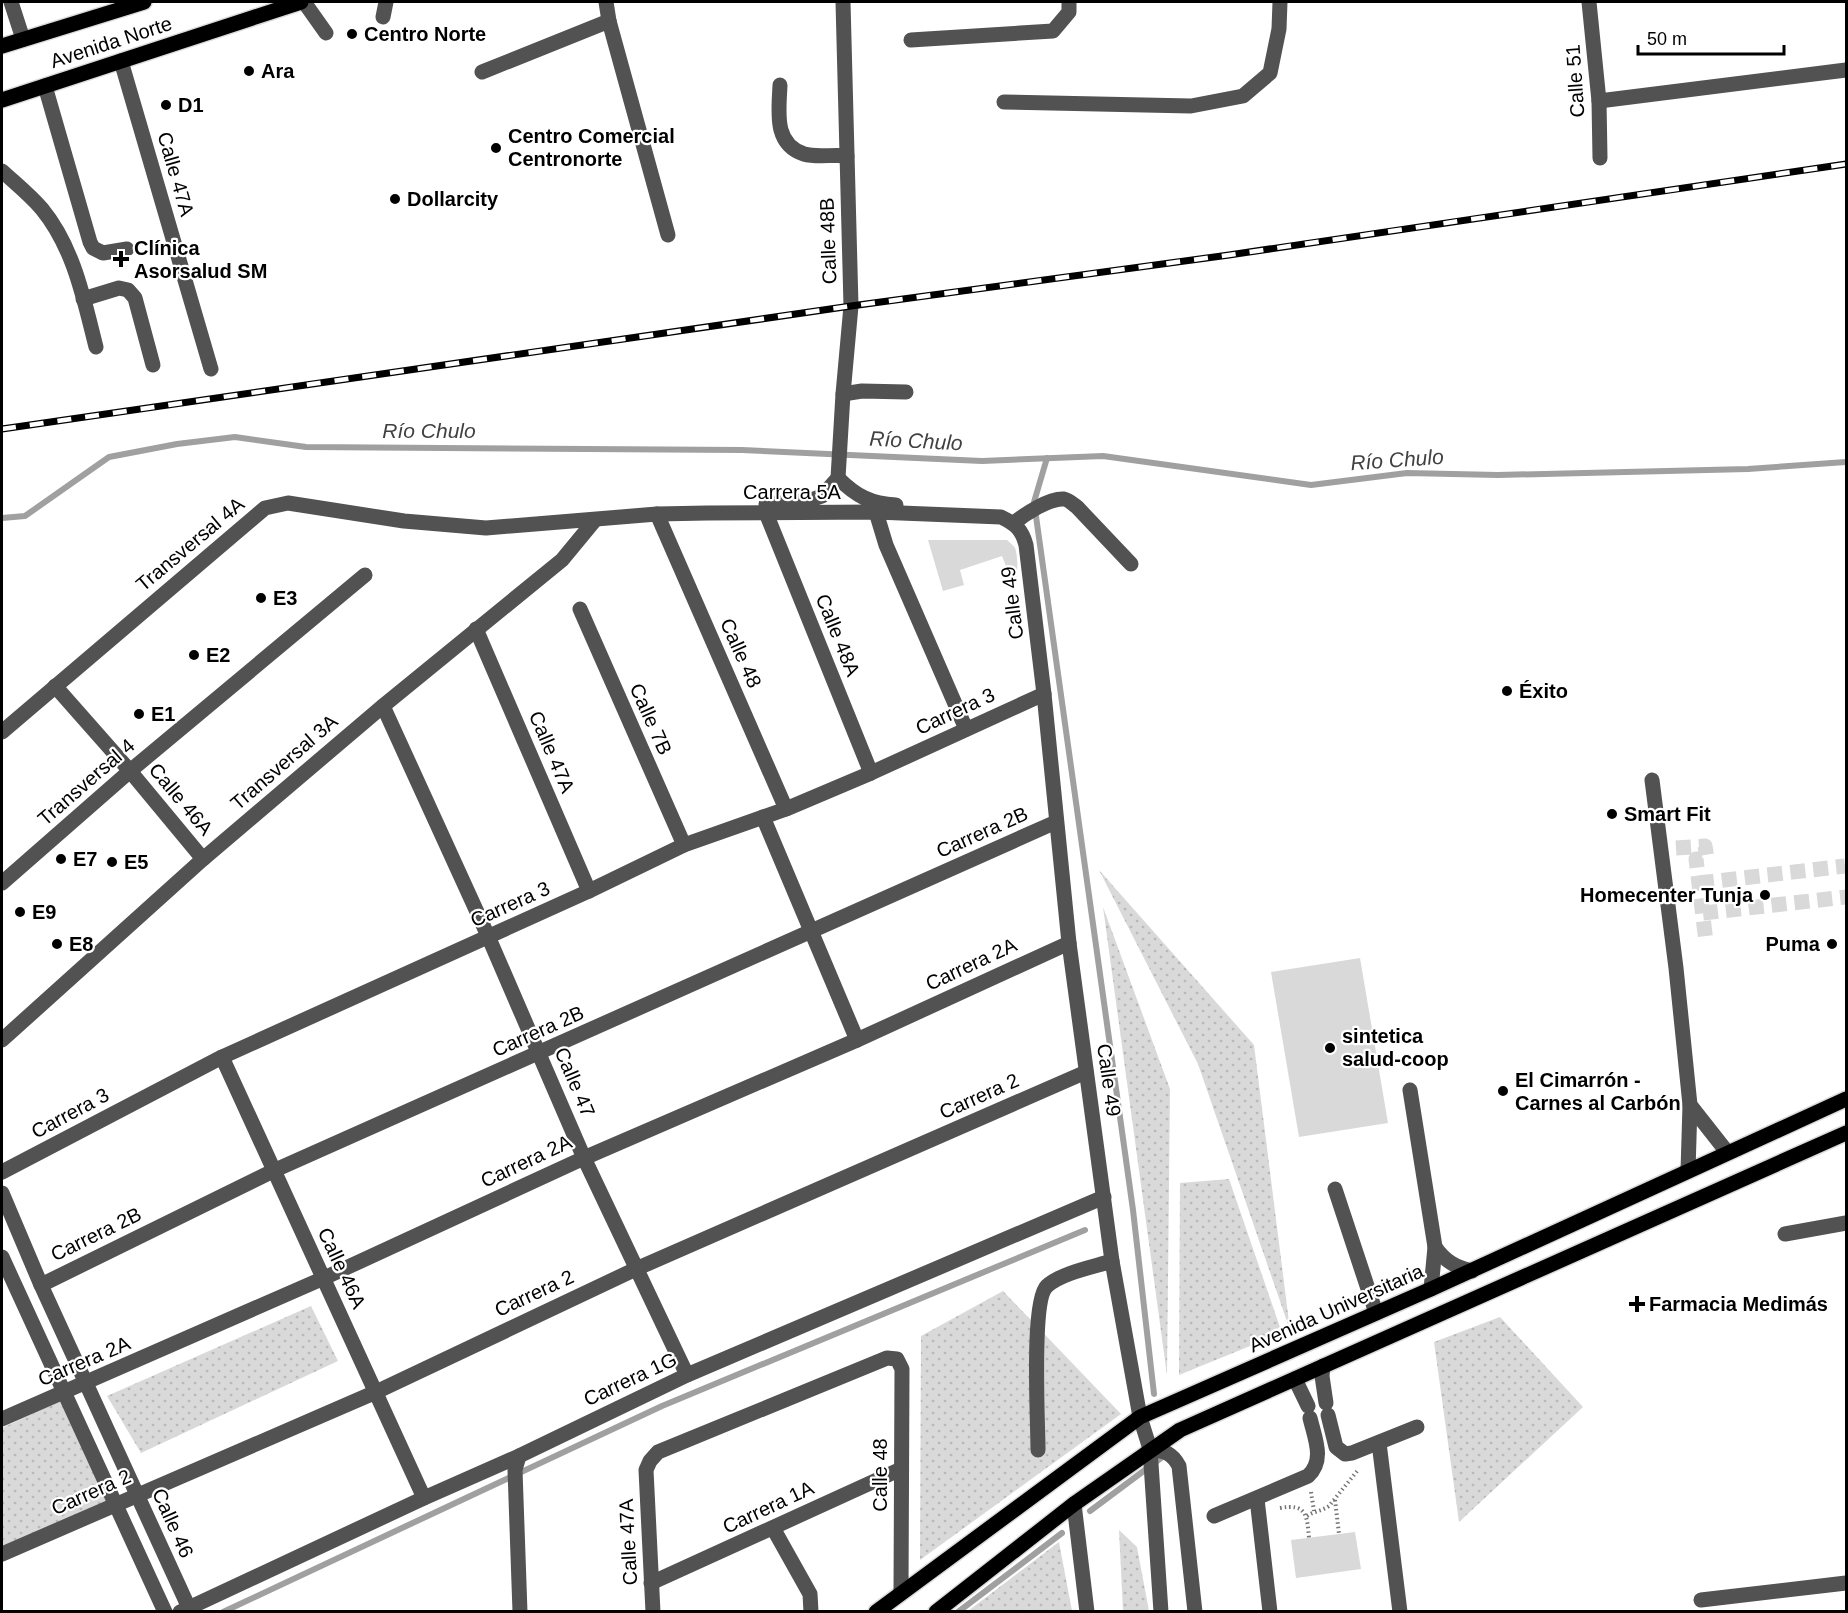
<svg xmlns="http://www.w3.org/2000/svg" width="1848" height="1613" viewBox="0 0 1848 1613" font-family="Arial,sans-serif">
<defs>
<pattern id="grass-dots" width="8" height="8" patternUnits="userSpaceOnUse" patternTransform="scale(1.5)"><rect width="8" height="8" fill="#d9d9d9"/><path d="M2 2h.1M6 6h.1" fill="none" stroke="#b8b8b8" stroke-width="1.8" stroke-linecap="round"/></pattern>
</defs>
<rect width="100%" height="100%" fill="#fff"/>
<g fill="url(#grass-dots)">
<polygon points="1099,870 1254,1045 1290,1330 1198,1064"/>
<polygon points="1103,907 1170,1089 1167,1375"/>
<polygon points="1229,1179 1282,1333 1179,1375 1180,1183"/>
<polygon points="1003,1291 1121,1414 920,1560 921,1336"/>
<polygon points="311,1306 338,1361 141,1453 107,1396"/>
<polygon points="1500,1317 1583,1407 1459,1522 1434,1342"/>
<polygon points="66,1398 112,1499 2,1550 2,1428"/>
<polygon points="1119,1530 1137,1547 1149,1611 1123,1611"/>
<polygon points="1059,1542 1072,1611 968,1611"/>
</g>
<g fill="#d9d9d9">
<path d="M928 540H1007C1010 543 1013 545 1015 548 1018 556 1019 578 1013 584L1002 556 960 570 964 585 943 591Z"/>
<polygon points="1360,958 1388,1123 1299,1137 1271,972"/>
<polygon points="1355,1532 1361,1569 1296,1578 1291,1540"/>
</g>
<g fill="none" stroke-linecap="round" stroke-linejoin="round">
<g stroke="#a0a0a0" stroke-width="6">
<polyline points="1047,458 1034,502 1133,1210 1154,1394"/>
<polyline points="2,518 25,516 109,457 177,444 235,437 306,447 742,450 982,461 1103,456 1311,485 1407,473 1498,475 1748,469 1846,462"/>
<polyline points="1090,1511 1161,1458"/>
<polyline points="223,1612 662,1406 1085,1230"/>
<polyline points="958,1612 1062,1533"/>
</g>
<g stroke="#d9d9d9" stroke-width="15" stroke-dasharray="15 8" stroke-linecap="butt">
<polyline points="1676,848 1705,846 1707,858 1696,859 1706,942"/>
<polyline points="1699,883 1845,866"/>
<polyline points="1703,913 1846,897"/>
</g>
<defs>
<g id="major">
<polyline points="2,46 144,2"/>
<polyline points="2,100 301,2"/>
<polyline points="876,1612 1140,1417 1431,1289 1846,1099"/>
<polyline points="936,1612 1074,1504 1180,1430 1846,1133"/>
</g>
</defs>
<use href="#major" stroke="#dbdbdb" stroke-width="18"/>
<g stroke="#747474" stroke-width="4" stroke-dasharray="1.5 3" stroke-linecap="butt">
<polyline points="1311,1492 1314,1511"/>
<polyline points="1335,1500 1339,1534"/>
<path d="M1280 1508C1307 1503 1307 1516 1309 1538"/>
<path d="M1307 1516C1314 1511 1322 1511 1329 1506L1358 1470"/>
</g>
<g stroke="#525252" stroke-width="15">
<polyline points="11,2 23,39"/>
<polyline points="304,2 326,33"/>
<polyline points="1589,2 1599,101 1600,158"/>
<polyline points="383,17 386,2"/>
<polyline points="609,21 668,235"/>
<polyline points="911,40 1053,31 1069,12 1069,2"/>
<polyline points="121,61 211,369"/>
<polyline points="482,72 609,21 606,2"/>
<path d="M780 85C779 111 773 144 804 154 817 158 834 154 847 156"/>
<polyline points="45,86 90,242 93,248 103,253 127,249"/>
<polyline points="1599,101 1846,70"/>
<polyline points="1004,102 1191,106 1243,96 1270,73 1279,29 1280,2"/>
<path d="M2 171C15 183 30 195 42 209 74 248 84 300 96 347"/>
<polyline points="83,299 119,288 128,290 135,298 153,365"/>
<polyline points="843,394 862,391 906,392"/>
<path d="M838 478C856 496 871 504 896 505"/>
<polyline points="766,504 808,501 822,496 838,478 843,394 851,306 843,2"/>
<polyline points="876,512 886,545 966,729"/>
<polyline points="766,513 871,773"/>
<polyline points="657,514 786,809"/>
<path d="M1014 523C1025 514 1049 498 1064 499 1069 500 1073 504 1077 507L1131 564"/>
<polyline points="580,609 684,845"/>
<polyline points="476,629 589,891"/>
<polyline points="55,686 130,771 203,859"/>
<polyline points="383,706 488,936 584,1158 687,1375"/>
<path d="M2 732 265 508 288 503 404 521 486 528 657 514 707 513 876 512 1001 517C1016 524 1022 530 1026 545L1044 694 1069 943 1112 1261 1140 1417 1150 1449 1161 1612"/>
<polyline points="1652,780 1676,968 1690,1105 1688,1171"/>
<polyline points="763,817 857,1040"/>
<polyline points="2,883 130,771 365,575"/>
<polyline points="2,1040 203,859 383,706 562,560 595,520"/>
<polyline points="222,1057 424,1498"/>
<polyline points="1410,1090 1435,1247 1431,1289"/>
<polyline points="1690,1105 1727,1152"/>
<polyline points="2,1172 222,1057 589,891 684,845 786,809 871,773 1044,694"/>
<polyline points="1335,1189 1376,1313"/>
<polyline points="2,1193 41,1285 189,1608"/>
<polyline points="1785,1234 1846,1223"/>
<path d="M1435 1247C1445 1261 1455 1267 1472 1271"/>
<polyline points="2,1257 165,1612"/>
<polyline points="41,1285 273,1171 1056,822"/>
<polyline points="1323,1366 1322,1376 1326,1403"/>
<polyline points="1295,1379 1308,1406"/>
<polyline points="1328,1415 1336,1447 1345,1454 1352,1453 1417,1427"/>
<polyline points="2,1419 324,1278 584,1158 857,1040 1069,943"/>
<polyline points="1379,1443 1400,1612"/>
<path d="M1150 1449C1165 1451 1172 1453 1179 1466L1195 1612"/>
<path d="M1038 1450C1038 1422 1031 1300 1047 1286 1061 1273 1093 1267 1112 1261"/>
<polyline points="519,1456 515,1470 520,1612"/>
<polyline points="1257,1499 1270,1612"/>
<polyline points="1074,1504 1087,1612"/>
<path d="M1214 1516 1308 1476C1325 1460 1315 1439 1310 1418"/>
<polyline points="773,1528 810,1594 811,1612"/>
<polyline points="2,1554 376,1392 638,1268 1086,1072"/>
<polyline points="651,1583 901,1469"/>
<polyline points="1701,1600 1846,1583"/>
<polyline points="180,1612 424,1498 519,1456 687,1375 1104,1197"/>
<polyline points="653,1612 646,1470 650,1461 658,1452 887,1358 897,1359 902,1369 901,1593"/>
</g>
<use href="#major" stroke="#000" stroke-width="15"/>
<defs>
<polyline id="rail" points="2,429 851,306 1229,255 1846,164"/>
</defs>
<use href="#rail" stroke="#000" stroke-width="7"/>
<use href="#rail" stroke="#fff" stroke-width="4.5" stroke-dasharray="14" stroke-linecap="butt"/>
</g>
<g fill="#000" stroke="#fff" stroke-width="2">
<circle cx="352" cy="34" r="6"/>
<circle cx="249" cy="71" r="6"/>
<circle cx="166" cy="105" r="6"/>
<circle cx="496" cy="148" r="6"/>
<circle cx="395" cy="199" r="6"/>
<path d="M118 250h6v6h6v6h-6v6h-6v-6h-6v-6h6z"/>
<circle cx="261" cy="598" r="6"/>
<circle cx="194" cy="655" r="6"/>
<circle cx="1507" cy="691" r="6"/>
<circle cx="139" cy="714" r="6"/>
<circle cx="1612" cy="814" r="6"/>
<circle cx="61" cy="859" r="6"/>
<circle cx="112" cy="862" r="6"/>
<circle cx="1765" cy="895" r="6"/>
<circle cx="20" cy="912" r="6"/>
<circle cx="57" cy="944" r="6"/>
<circle cx="1832" cy="944" r="6"/>
<circle cx="1330" cy="1048" r="6"/>
<circle cx="1503" cy="1091" r="6"/>
<path d="M1634 1295h6v6h6v6h-6v6h-6v-6h-6v-6h6z"/>
</g>
<g text-anchor="middle" stroke-width="4.5" stroke-linejoin="round" paint-order="stroke">
<g font-size="20" font-weight="bold" fill="#000" stroke="#fff" text-anchor="start">
<text x="364" y="41">Centro Norte</text>
<text x="261" y="78">Ara</text>
<text x="178" y="112">D1</text>
<text x="508" y="143">Centro Comercial<tspan x="508" dy="23">Centronorte</tspan></text>
<text x="407" y="206">Dollarcity</text>
<text x="134" y="255">Clínica<tspan x="134" dy="23">Asorsalud SM</tspan></text>
<text x="273" y="605">E3</text>
<text x="206" y="662">E2</text>
<text x="1519" y="698">Éxito</text>
<text x="151" y="721">E1</text>
<text x="1624" y="821">Smart Fit</text>
<text x="73" y="866">E7</text>
<text x="124" y="869">E5</text>
<text x="1753" y="902" text-anchor="end">Homecenter Tunja</text>
<text x="32" y="919">E9</text>
<text x="69" y="951">E8</text>
<text x="1820" y="951" text-anchor="end">Puma</text>
<text x="1342" y="1043">sintetica<tspan x="1342" dy="23">salud-coop</tspan></text>
<text x="1515" y="1087">El Cimarrón -<tspan x="1515" dy="23">Carnes al Carbón</tspan></text>
<text x="1649" y="1311">Farmacia Medimás</text>
</g>
<g font-size="20" fill="#000" stroke="#fff">
<text transform="translate(111 42) rotate(-18)" y="7">Avenida Norte</text>
<text transform="translate(1575 81) rotate(-94)" y="7">Calle 51</text>
<text transform="translate(176 174) rotate(74)" y="7">Calle 47A</text>
<text transform="translate(828 241) rotate(-92)" y="7">Calle 48B</text>
<text x="792" y="499">Carrera 5A</text>
<text transform="translate(190 544) rotate(-40)" y="7">Transversal 4A</text>
<text transform="translate(1012 603) rotate(-97)" y="7">Calle 49</text>
<text transform="translate(838 635) rotate(68)" y="7">Calle 48A</text>
<text transform="translate(741 653) rotate(66)" y="7">Calle 48</text>
<text transform="translate(955 711) rotate(-25)" y="7">Carrera 3</text>
<text transform="translate(651 719) rotate(66)" y="7">Calle 7B</text>
<text transform="translate(552 752) rotate(67)" y="7">Calle 47A</text>
<text transform="translate(284 762) rotate(-41)" y="7">Transversal 3A</text>
<text transform="translate(86 782) rotate(-41)" y="7">Transversal 4</text>
<text transform="translate(181 799) rotate(50)" y="7">Calle 46A</text>
<text transform="translate(982 832) rotate(-24)" y="7">Carrera 2B</text>
<text transform="translate(510 904) rotate(-24)" y="7">Carrera 3</text>
<text transform="translate(971 964) rotate(-25)" y="7">Carrera 2A</text>
<text transform="translate(538 1031) rotate(-24)" y="7">Carrera 2B</text>
<text transform="translate(1109 1080) rotate(82)" y="7">Calle 49</text>
<text transform="translate(575 1082) rotate(67)" y="7">Calle 47</text>
<text transform="translate(979 1096) rotate(-24)" y="7">Carrera 2</text>
<text transform="translate(70 1113) rotate(-28)" y="7">Carrera 3</text>
<text transform="translate(526 1161) rotate(-25)" y="7">Carrera 2A</text>
<text transform="translate(96 1234) rotate(-26)" y="7">Carrera 2B</text>
<text transform="translate(342 1268) rotate(65)" y="7">Calle 46A</text>
<text transform="translate(534 1293) rotate(-25)" y="7">Carrera 2</text>
<text transform="translate(1336 1308) rotate(-24)" y="7">Avenida Universitaria</text>
<text transform="translate(84 1361) rotate(-23)" y="7">Carrera 2A</text>
<text transform="translate(630 1379) rotate(-25)" y="7">Carrera 1G</text>
<text transform="translate(880 1475) rotate(-90)" y="7">Calle 48</text>
<text transform="translate(91 1492) rotate(-24)" y="7">Carrera 2</text>
<text transform="translate(768 1507) rotate(-25)" y="7">Carrera 1A</text>
<text transform="translate(173 1523) rotate(66)" y="7">Calle 46</text>
<text transform="translate(628 1542) rotate(-93)" y="7">Calle 47A</text>
</g>
<g font-size="21" font-style="italic" fill="#414141" stroke="#fff">
<text x="429" y="438">Río Chulo</text>
<text transform="translate(916 441) rotate(3)" y="7">Río Chulo</text>
<text transform="translate(1397 460) rotate(-4)" y="7">Río Chulo</text>
</g>
</g>
<rect width="1848" height="1613" fill="none" stroke="#000000" stroke-width="6"/>
<path d="M1638 45v9h146v-9" fill="none" stroke="#000000" stroke-width="3"/>
<text x="1647" y="45" font-size="18" fill="#000000" stroke="#ffffff" stroke-width="4.5" paint-order="stroke">50 m</text>
</svg>
